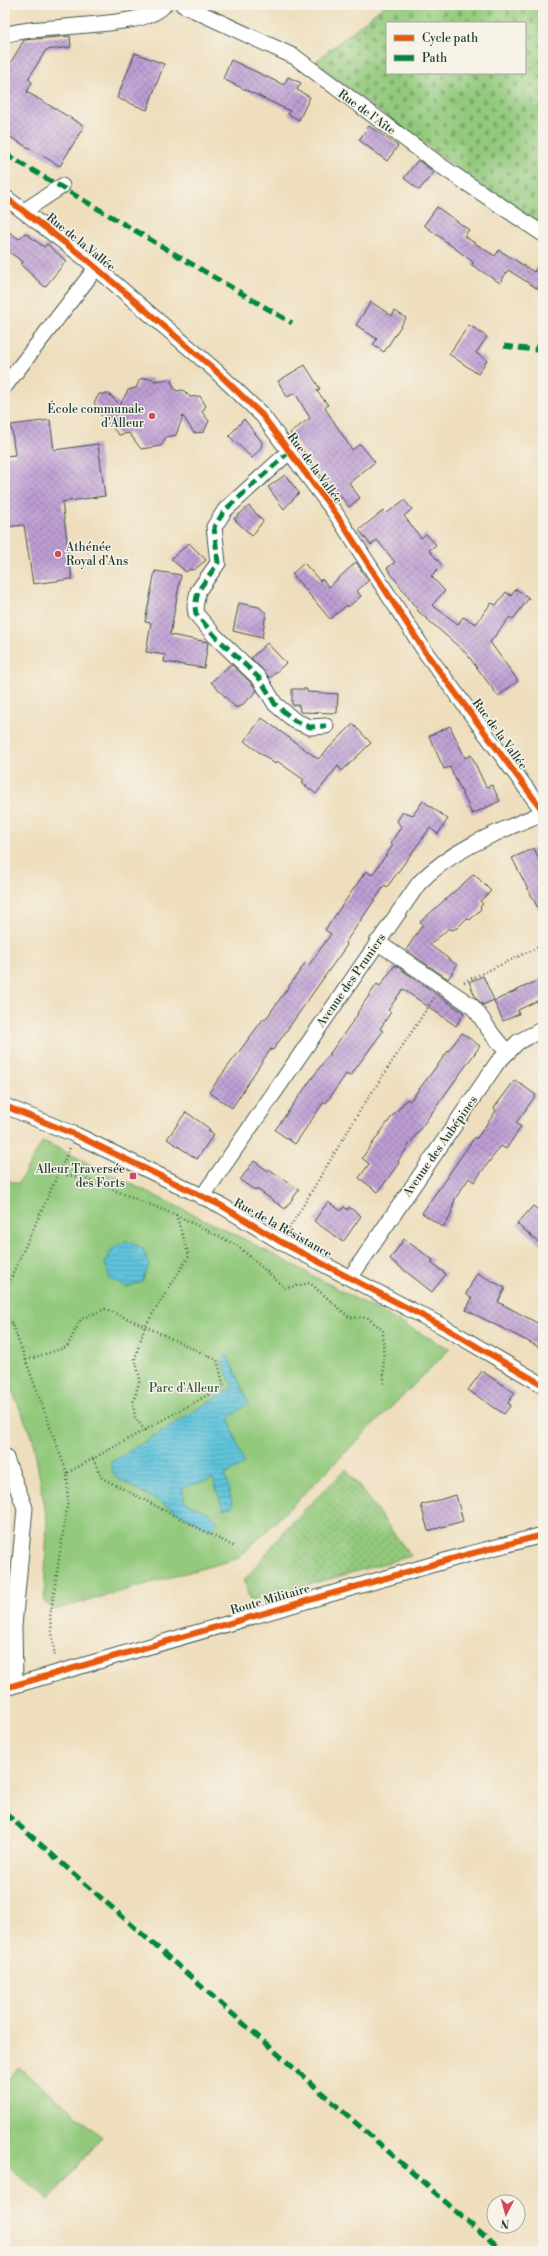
<svg xmlns="http://www.w3.org/2000/svg" width="548" height="2256" viewBox="0 0 548 2256" font-family="'Libre Bodoni',serif">
<defs>
<pattern id="grass-dots" width="8" height="8" patternUnits="userSpaceOnUse"><rect width="8" height="8" fill="#92c97c"/><path d="M2 2h.1M6 6h.1" fill="none" stroke="#77a466" stroke-width="1.8" stroke-linecap="round"/></pattern>
<pattern id="cemetery-stones" width="16" height="16" patternUnits="userSpaceOnUse"><rect width="16" height="16" fill="#92c97c"/><path d="M2 7V4a2 2 0 0 1 4 0v3zM10 15v-3a2 2 0 0 1 4 0v3z" fill="#77a466"/></pattern>
<pattern id="water-rules" width="6" height="5" patternUnits="userSpaceOnUse"><rect width="6" height="5" fill="#5fc4dc"/><path d="M0 2.5h6" fill="none" stroke="#4ea0b3"/></pattern>
<pattern id="building-cross-hatch" width="8" height="8" patternUnits="userSpaceOnUse"><rect width="8" height="8" fill="#be9ed4"/><path d="M0 0l8 8M0 8l8-8" fill="none" stroke="#9a82ad"/></pattern>
</defs>
<rect width="100%" height="100%" fill="#f7f3e8"/>
<filter id="ink" filterUnits="userSpaceOnUse"><feTurbulence type="fractalNoise" baseFrequency=".025" numOctaves="2"/><feDisplacementMap in="SourceGraphic" scale="8" xChannelSelector="R" yChannelSelector="G"/><feConvolveMatrix kernelMatrix="1 2 1 2 8 2 1 2 1" color-interpolation-filters="sRGB"/></filter>
<filter id="wash" filterUnits="userSpaceOnUse"><feTurbulence type="fractalNoise" baseFrequency=".012" numOctaves="4" result="noise"/><feDisplacementMap in="SourceGraphic" scale="16" xChannelSelector="R" yChannelSelector="G"/><feGaussianBlur stdDeviation="0.9" result="paint"/><feColorMatrix in="noise" values="0 0 0 0 0 0 0 0 0 0 0 0 0 0 0 0 0 1.4 0 .05"/><feComposite in="paint" operator="in"/></filter>
<g filter="url(#wash)">
<rect width="100%" height="100%" fill="#eedebd"/>
<polygon fill="url(#grass-dots)" stroke="#588358" points="346,1469 411,1556 250,1601 244,1581 289,1525"/>
<path fill="url(#cemetery-stones)" stroke="#588358" fill-rule="evenodd" d="M385 5H543V232L314 63ZM387 23H525V73H387Z"/>
<g fill="#92c97c" stroke="#588358">
<polygon points="43,1141 248,1241 450,1349 239,1558 55,1610 44,1602 47,1520 33,1440 9,1383 5,1380 5,1179 18,1184"/>
<polygon points="19,2067 102,2137 49,2200 5,2163 5,2083"/>
</g>
<g fill="url(#water-rules)" stroke="#3f8088">
<polygon points="126,1241 143,1248 149,1265 142,1282 127,1287 110,1279 105,1263 112,1249"/>
<polygon points="227,1354 249,1403 229,1418 244,1464 225,1475 233,1506 223,1509 213,1479 182,1488 185,1502 210,1513 218,1521 210,1530 115,1477 110,1463 233,1387 221,1360"/>
</g>
<g id="blocks">
<g fill="url(#building-cross-hatch)">
<polygon points="70,36 71,47 46,50 28,79 32,82 27,92 84,126 60,166 5,134 5,72 24,40"/>
<polygon points="135,53 164,64 147,110 117,98"/>
<polygon points="231,60 284,85 288,77 301,83 297,90 310,97 299,120 288,114 290,111 223,79"/>
<polygon points="369,126 398,146 387,161 359,140"/>
<polygon points="418,160 434,172 419,190 404,178"/>
<polygon points="437,207 469,230 464,236 495,256 499,250 534,272 543,259 543,292 508,270 500,283 472,265 473,262 424,225"/>
<polygon points="5,229 19,239 25,233 44,247 47,244 66,261 45,287 21,265 23,262 5,249"/>
<polygon points="371,302 392,316 395,311 406,318 384,352 373,345 377,339 356,325"/>
<polygon points="469,325 487,337 476,353 487,360 478,374 449,354"/>
<polygon points="305,365 320,389 317,391 328,405 325,408 352,450 360,444 375,462 349,483 360,498 349,507 337,492 334,494 290,433 310,418 295,393 287,397 278,381"/>
<polygon points="151,378 154,381 170,379 176,391 183,390 190,397 200,396 206,406 202,412 209,421 204,432 194,433 183,416 176,435 166,437 161,446 141,449 129,433 119,435 100,414 101,411 94,403 99,394 109,394 120,405 128,390 136,388 140,379"/>
<polygon points="244,419 262,442 261,448 252,458 229,436"/>
<polygon points="50,420 54,450 98,444 105,496 62,502 72,579 33,584 24,525 5,527 5,456 15,455 11,425"/>
<polygon points="285,475 299,493 284,509 268,487"/>
<polygon points="404,500 412,509 404,516 421,538 426,534 436,545 429,550 442,565 431,576 445,591 432,605 458,624 463,617 476,624 491,603 496,605 506,592 511,596 516,589 529,598 513,619 510,617 490,642 518,681 498,696 466,653 419,612 387,568 395,562 377,540 371,545 359,530 384,510 387,513"/>
<polygon points="249,506 263,521 252,536 234,519"/>
<polygon points="189,543 206,560 194,570 190,569 186,572 171,559"/>
<polygon points="356,562 368,581 357,591 361,596 348,607 347,605 330,619 292,574 304,563 320,581 322,579 329,587"/>
<polygon points="155,571 181,575 170,635 208,642 204,668 164,662 165,655 146,652 151,623 145,622"/>
<polygon points="239,603 259,607 266,613 262,638 233,631"/>
<polygon points="267,643 286,663 270,678 251,658"/>
<polygon points="231,664 253,685 257,691 240,707 235,707 211,682"/>
<polygon points="292,689 307,689 307,692 338,694 337,713 300,712 299,705 292,705"/>
<polygon points="262,718 318,759 353,724 371,743 342,771 338,766 316,794 302,783 304,780 277,761 275,764 244,741"/>
<polygon points="450,726 465,758 471,755 486,787 492,785 500,801 472,814 450,767 444,769 429,736"/>
<polygon points="423,801 448,819 438,834 430,828 387,887 385,885 345,943 347,945 325,976 273,1050 271,1049 261,1063 232,1108 209,1092 264,1018 265,1020 306,962 309,965 331,934 325,930 366,871 372,875 393,845 390,844 401,827 397,821 403,812 413,815"/>
<polygon points="534,848 543,868 543,918 512,858"/>
<polygon points="474,874 491,891 480,901 483,904 480,907 481,909 470,920 467,918 457,928 452,930 449,928 430,945 457,965 448,979 406,950 423,924 420,922"/>
<polygon points="395,965 464,1013 456,1026 403,989 388,1010 391,1012 380,1029 383,1031 350,1076 346,1074 326,1103 324,1102 295,1144 275,1130 358,1014 357,1013 377,984 380,986"/>
<polygon points="483,976 494,1000 483,1005 476,998 469,982"/>
<polygon points="543,978 543,998 518,1010 519,1014 503,1021 494,1001"/>
<polygon points="462,1033 480,1046 418,1132 398,1161 399,1163 378,1192 359,1178 369,1164 362,1158 393,1115 407,1099 410,1101"/>
<polygon points="515,1080 536,1095 516,1123 521,1127 506,1149 501,1146 474,1182 469,1178 455,1199 450,1217 443,1227 422,1213 474,1138 477,1138 496,1111 494,1108"/>
<polygon points="186,1112 210,1129 208,1130 214,1134 197,1159 167,1139"/>
<polygon points="254,1161 268,1171 269,1169 299,1190 285,1209 257,1189 256,1191 240,1180"/>
<polygon points="328,1202 341,1211 344,1207 348,1210 349,1207 361,1216 343,1242 314,1221"/>
<polygon points="533,1206 543,1214 543,1246 517,1224"/>
<polygon points="404,1239 433,1260 431,1263 446,1274 432,1292 390,1259"/>
<polygon points="477,1273 505,1288 498,1302 543,1326 543,1349 466,1310 472,1298 466,1294"/>
<polygon points="482,1371 515,1393 508,1403 511,1405 504,1414 468,1390"/>
<polygon points="456,1495 463,1521 428,1531 421,1505"/>
</g>
</g>
</g>
<g filter="url(#ink)">
<use href="#blocks" fill-opacity="0" stroke="#3e5549" stroke-width="1"/>
<g fill="none" stroke-linecap="round" stroke-linejoin="round">
<defs>
<g id="minor">
<polyline points="183,5 295,57 444,168 543,234"/>
<path d="M5 35C40 23 146 30 164 5"/>
<polyline points="5,197 86,259 215,370 262,415 336,514 426,653 543,811"/>
<polyline points="24,211 62,186"/>
<polyline points="5,386 96,268"/>
<polyline points="290,451 225,510 214,527 218,563 198,591 195,607 196,614 215,636 260,679 275,704 295,721 310,727 326,726"/>
<path d="M377 942 472 1006C486 1022 490 1036 508 1052"/>
<polyline points="5,1106 76,1135 222,1206 281,1242 442,1326 543,1385"/>
<path d="M202 1197 419 883C452 849 500 831 543 813"/>
<polyline points="350,1278 497,1063 518,1042 543,1029"/>
<polyline points="5,1456 25,1508 14,1626 15,1684"/>
<polyline points="5,1688 462,1556 543,1535"/>
</g>
</defs>
<use href="#minor" stroke="#3e5549" stroke-width="17"/>
<g stroke="#3e5549" stroke-width="2.5" stroke-dasharray="1 3" stroke-linecap="butt">
<polyline points="464,982 543,945"/>
<polyline points="60,1171 67,1175 84,1178 176,1215 189,1256 145,1326 135,1358 140,1379 133,1403 135,1417 145,1431"/>
<polyline points="176,1215 238,1246 285,1288 310,1283 349,1317 368,1318 383,1330 384,1384"/>
<polyline points="289,1229 361,1109 434,998"/>
<polyline points="5,1291 70,1148"/>
<polyline points="5,1317 12,1323 67,1473 68,1500 50,1617 55,1658"/>
<polyline points="26,1360 67,1347 81,1319 105,1309 145,1326 217,1360 224,1386 67,1473"/>
<polyline points="93,1459 102,1478 235,1547"/>
</g>
<use href="#minor" stroke="#fff" stroke-width="15"/>
<g stroke="#00873e" stroke-width="5" stroke-dasharray="10 5" stroke-linecap="butt">
<polyline points="5,154 292,323"/>
<polyline points="504,346 535,350 543,342"/>
<polyline points="290,451 225,510 214,527 218,563 198,591 195,607 196,614 215,636 260,679 275,704 295,721 310,727 326,726"/>
<polyline points="5,1813 501,2251"/>
</g>
<defs>
<g id="cycleway">
<polyline points="5,197 86,259 215,370 262,415 336,514 426,653 543,811"/>
<polyline points="5,1106 76,1135 222,1206 281,1242 442,1326 543,1385"/>
<polyline points="5,1688 462,1556 543,1535"/>
</g>
</defs>
<use href="#cycleway" stroke="#f7f3e8" stroke-width="8"/>
<use href="#cycleway" stroke="#e8590c" stroke-width="6"/>
</g>
</g>
<g fill="#d1495b" stroke="#f7f3e8" stroke-width="1.5">
<circle cx="152" cy="416" r="4"/>
<circle cx="58" cy="554" r="4"/>
<rect x="129" y="1172" width="8" height="8" rx="2"/>
</g>
<g text-anchor="middle" stroke-width="3" stroke-linejoin="round" paint-order="stroke">
<g font-size="12" fill="#1f3d34" stroke="#f7f3e8">
<text transform="translate(367 112) rotate(36)" y="4">Rue de l'Aîte</text>
<text transform="translate(81 242) rotate(39)" y="4">Rue de la Vallée</text>
<text transform="translate(315 468) rotate(54)" y="4">Rue de la Vallée</text>
<text transform="translate(500 734) rotate(54)" y="4">Rue de la Vallée</text>
<text transform="translate(351 980) rotate(-55)" y="4">Avenue des Pruniers</text>
<text transform="translate(440 1146) rotate(-55)" y="4">Avenue des Aubépines</text>
<text transform="translate(283 1228) rotate(29)" y="4">Rue de la Résistance</text>
<text transform="translate(270 1599) rotate(-16)" y="4">Route Militaire</text>
</g>
<g font-size="12" fill="#1f3d34" stroke="#f7f3e8" text-anchor="end">
<text x="144" y="413">École communale<tspan x="144" dy="14">d'Alleur</tspan></text>
<text x="66" y="551" text-anchor="start">Athénée<tspan x="66" dy="14">Royal d’Ans</tspan></text>
<text x="125" y="1173">Alleur Traversée<tspan x="125" dy="14">des Forts</tspan></text>
</g>
<g font-size="12" fill="#365942" stroke="#f7f3e8">
<text x="184" y="1392">Parc d'Alleur</text>
</g>
</g>
<rect width="548" height="2256" fill="none" stroke="#f7f3e8" stroke-width="20"/>
<rect x="386" y="22" width="140" height="52" fill="#f7f3e8" stroke="#a1aaa0"/>
<rect x="394" y="35" width="20" height="6" fill="#e8590c" stroke="#a1aaa0"/>
<text x="422" y="42" font-size="12" fill="#1f3d34">Cycle path</text>
<rect x="394" y="55" width="20" height="6" fill="#00873e" stroke="#a1aaa0"/>
<text x="422" y="62" font-size="12" fill="#1f3d34">Path</text>
<g transform="translate(506 2214) rotate(186)"><circle r="19" fill="#f7f3e8" stroke="#a1aaa0"/>
<path d="M0-3L7 15L0 10L-7 15Z" fill="#d1495b"/>
<text y="-6" font-size="11" font-weight="bold" text-anchor="middle" fill="#1f3d34">N</text>
</g>
</svg>
